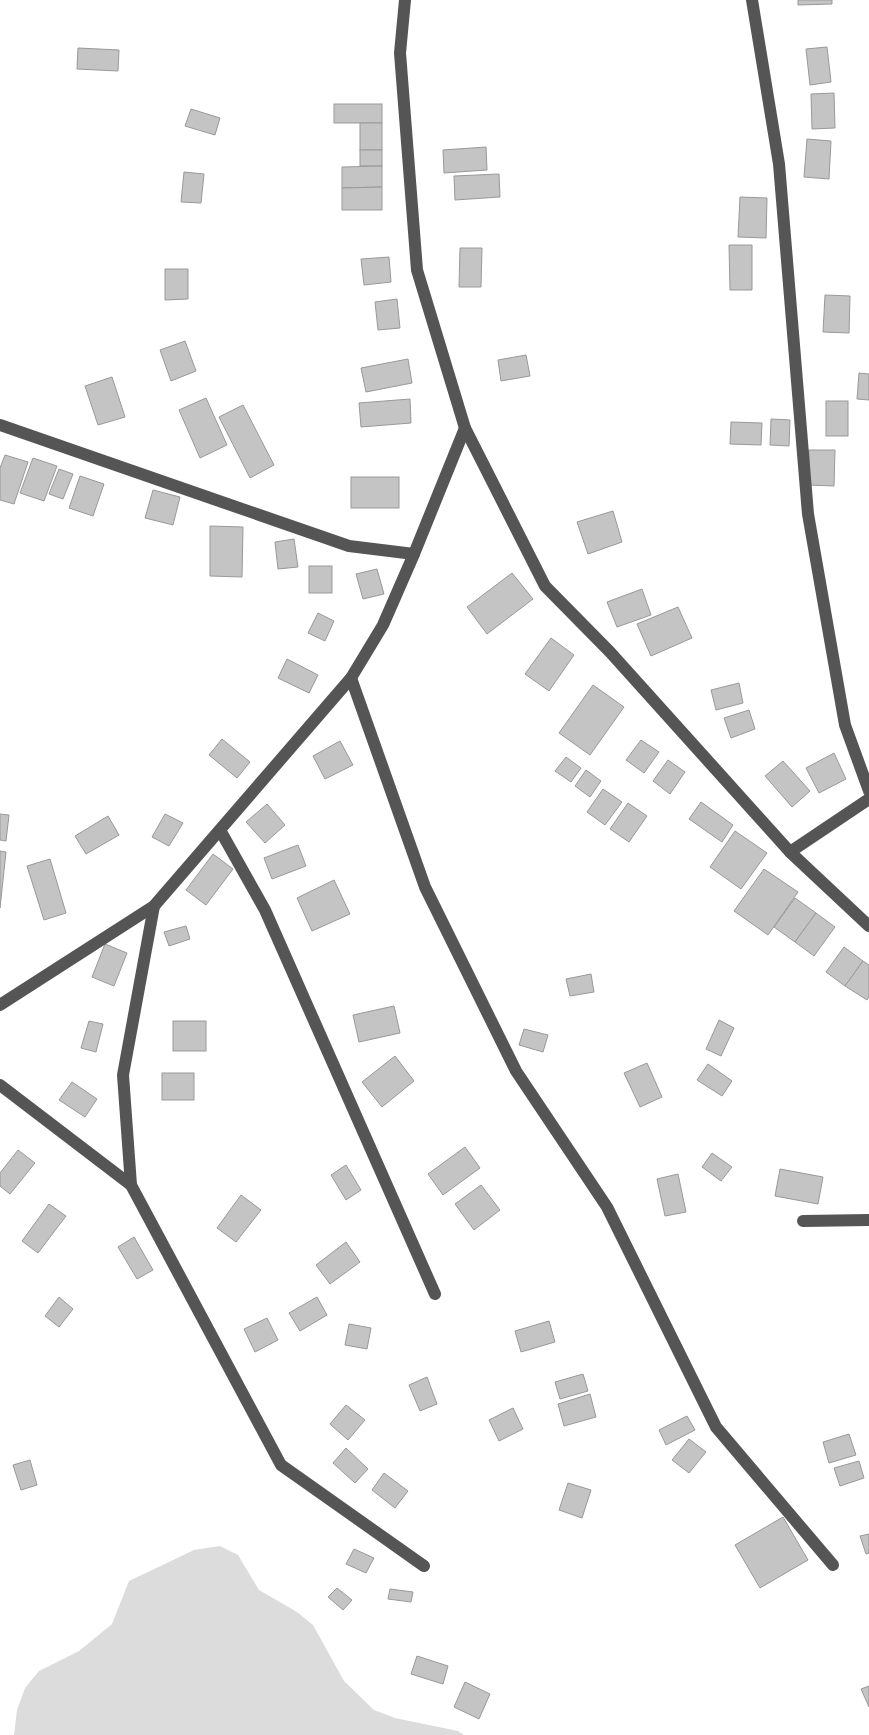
<svg xmlns="http://www.w3.org/2000/svg" width="869" height="1735" viewBox="0 0 869 1735" font-family="'Golos Text',sans-serif">
<rect width="100%" height="100%" fill="#fff"/>
<polygon fill="#dcdcdc" points="220,1546 238,1555 259,1590 297,1612 313,1625 344,1681 374,1710 395,1718 458,1731 464,1735 14,1735 17,1710 25,1688 39,1671 79,1651 112,1624 129,1581 194,1550"/>
<g fill="#c4c4c4" stroke="#999">
<polygon points="798,0 832,0 832,4 798,5"/>
<polygon points="827,47 831,82 810,85 806,49"/>
<polygon points="78,48 119,50 118,71 77,69"/>
<polygon points="834,93 835,128 812,129 811,94"/>
<rect x="334" y="104" width="48" height="19"/>
<polygon points="191,109 220,118 215,135 185,126"/>
<rect x="360" y="123" width="22" height="27"/>
<polygon points="807,139 831,141 829,179 804,177"/>
<polygon points="486,147 487,170 444,173 443,150"/>
<rect x="360" y="150" width="22" height="16"/>
<polygon points="382,166 382,187 342,188 342,167"/>
<polygon points="184,172 204,174 201,203 181,202"/>
<polygon points="499,174 500,197 455,200 454,176"/>
<polygon points="382,187 382,210 342,210 342,188"/>
<polygon points="740,197 767,198 766,238 738,237"/>
<polygon points="729,245 752,245 752,290 730,290"/>
<polygon points="460,248 482,248 481,287 459,287"/>
<polygon points="389,257 391,282 364,285 361,259"/>
<polygon points="165,269 188,269 188,299 165,300"/>
<polygon points="825,295 850,296 849,333 823,332"/>
<polygon points="397,299 400,328 378,330 375,302"/>
<polygon points="185,341 196,371 171,381 160,350"/>
<polygon points="526,355 530,376 501,381 498,360"/>
<polygon points="408,359 412,383 366,392 361,368"/>
<polygon points="859,373 869,374 869,400 857,399"/>
<polygon points="112,377 125,417 98,425 85,386"/>
<polygon points="206,398 227,445 200,458 179,410"/>
<polygon points="410,399 411,423 361,427 359,403"/>
<rect x="826" y="401" width="22" height="35"/>
<polygon points="243,405 274,465 250,478 219,417"/>
<polygon points="771,419 790,420 789,446 770,445"/>
<polygon points="731,422 762,423 761,445 730,444"/>
<polygon points="809,450 835,450 834,486 808,485"/>
<polygon points="5,455 28,462 14,504 0,500 0,468"/>
<polygon points="33,458 57,466 44,501 20,493"/>
<polygon points="59,469 73,474 63,499 49,494"/>
<polygon points="80,476 104,484 93,516 69,508"/>
<rect x="351" y="477" width="48" height="31"/>
<polygon points="153,490 180,497 173,525 145,518"/>
<polygon points="613,511 622,542 588,554 577,522"/>
<polygon points="210,526 243,527 242,577 210,576"/>
<polygon points="294,539 298,567 278,569 275,542"/>
<rect x="309" y="566" width="23" height="27"/>
<polygon points="377,569 384,594 363,599 356,574"/>
<polygon points="512,573 533,599 487,634 467,607"/>
<polygon points="642,589 651,615 617,627 607,602"/>
<polygon points="678,607 692,638 651,656 637,624"/>
<polygon points="318,613 334,621 325,641 308,633"/>
<polygon points="551,638 574,655 549,691 525,674"/>
<polygon points="287,659 318,675 309,693 278,678"/>
<polygon points="739,683 743,703 716,710 711,690"/>
<polygon points="593,685 624,707 590,755 559,733"/>
<polygon points="749,710 755,729 731,738 724,718"/>
<polygon points="222,739 250,762 237,778 209,755"/>
<polygon points="641,740 659,752 644,773 626,760"/>
<polygon points="340,741 353,765 325,779 313,756"/>
<polygon points="834,753 846,779 819,793 806,768"/>
<polygon points="566,757 581,768 571,782 555,771"/>
<polygon points="668,760 685,772 670,794 653,781"/>
<polygon points="783,761 810,791 792,807 765,776"/>
<polygon points="586,770 601,781 590,797 575,786"/>
<polygon points="603,789 622,802 605,825 587,812"/>
<polygon points="701,802 733,825 722,842 689,819"/>
<polygon points="628,803 647,816 629,842 610,829"/>
<polygon points="267,804 285,825 265,843 246,822"/>
<polygon points="0,814 9,815 6,841 0,840"/>
<polygon points="165,814 183,823 169,846 152,837"/>
<polygon points="108,816 119,835 86,854 75,836"/>
<polygon points="735,831 767,853 741,889 710,867"/>
<polygon points="298,845 306,866 272,879 264,858"/>
<polygon points="0,851 6,852 0,908"/>
<polygon points="213,854 233,869 206,905 186,890"/>
<polygon points="50,859 66,913 44,920 27,866"/>
<polygon points="764,869 798,892 768,935 734,911"/>
<polygon points="334,880 350,914 312,931 297,898"/>
<polygon points="795,898 816,913 795,942 774,927"/>
<polygon points="816,913 835,927 814,956 795,942"/>
<polygon points="186,926 190,939 169,946 164,932"/>
<polygon points="105,944 127,953 114,986 92,977"/>
<polygon points="844,947 863,961 845,986 826,972"/>
<polygon points="863,961 869,965 869,997 867,1000 845,986"/>
<polygon points="591,974 594,992 570,996 566,979"/>
<polygon points="394,1006 400,1033 359,1042 353,1015"/>
<polygon points="719,1020 734,1028 721,1056 706,1049"/>
<polygon points="89,1021 103,1024 96,1052 81,1048"/>
<rect x="173" y="1021" width="33" height="30"/>
<polygon points="524,1029 548,1035 543,1052 519,1045"/>
<polygon points="395,1056 414,1081 382,1107 362,1082"/>
<polygon points="647,1063 662,1097 640,1107 624,1073"/>
<polygon points="708,1064 732,1081 722,1096 697,1080"/>
<rect x="162" y="1073" width="32" height="27"/>
<polygon points="72,1082 97,1099 85,1117 59,1100"/>
<polygon points="465,1147 480,1168 443,1195 428,1174"/>
<polygon points="18,1150 35,1163 10,1194 0,1186 0,1173"/>
<polygon points="712,1153 732,1167 721,1181 702,1167"/>
<polygon points="346,1165 361,1190 346,1200 331,1175"/>
<polygon points="780,1169 823,1177 818,1204 775,1196"/>
<polygon points="678,1174 686,1212 665,1216 657,1179"/>
<polygon points="481,1185 500,1210 474,1230 455,1204"/>
<polygon points="241,1195 261,1210 236,1242 217,1228"/>
<polygon points="49,1204 66,1216 38,1253 22,1241"/>
<polygon points="134,1237 153,1270 137,1279 118,1247"/>
<polygon points="346,1242 360,1262 330,1284 316,1265"/>
<polygon points="59,1297 73,1309 59,1327 45,1316"/>
<polygon points="317,1297 327,1315 300,1331 289,1313"/>
<polygon points="267,1318 278,1340 255,1352 244,1329"/>
<polygon points="549,1321 555,1342 521,1352 515,1331"/>
<polygon points="349,1324 371,1328 367,1349 345,1345"/>
<polygon points="583,1374 588,1391 560,1399 555,1382"/>
<polygon points="427,1377 437,1404 420,1411 409,1385"/>
<polygon points="590,1394 596,1417 564,1426 558,1404"/>
<polygon points="346,1405 365,1420 348,1440 330,1424"/>
<polygon points="513,1408 523,1429 499,1441 489,1420"/>
<polygon points="687,1416 695,1430 666,1445 659,1430"/>
<polygon points="849,1434 856,1455 829,1463 823,1442"/>
<polygon points="689,1439 706,1452 689,1473 672,1460"/>
<polygon points="346,1448 368,1469 355,1483 333,1463"/>
<polygon points="30,1460 37,1485 21,1490 13,1465"/>
<polygon points="859,1461 864,1478 840,1486 834,1468"/>
<polygon points="384,1473 408,1491 395,1508 372,1490"/>
<polygon points="568,1483 591,1490 582,1518 559,1510"/>
<polygon points="783,1517 808,1560 760,1588 735,1545"/>
<polygon points="869,1534 869,1553 866,1554 860,1536"/>
<polygon points="354,1549 374,1558 366,1573 346,1564"/>
<polygon points="337,1588 352,1600 343,1610 328,1597"/>
<polygon points="390,1589 413,1592 411,1602 388,1599"/>
<polygon points="417,1656 448,1666 443,1684 411,1674"/>
<polygon points="465,1682 490,1694 479,1719 454,1707"/>
<polygon points="869,1686 869,1707 861,1689"/>
</g>
<g fill="none" stroke-linecap="round" stroke-linejoin="round">
<g stroke="#555" stroke-width="12">
<polyline points="405,0 400,53 417,270 465,428 545,586 610,652 790,852 869,926"/>
<polyline points="752,0 779,164 808,514 845,725 869,791"/>
<polyline points="0,425 349,546 414,554"/>
<polyline points="351,678 425,887 516,1071 607,1207 716,1427 833,1565"/>
<polyline points="220,830 265,910 435,1294"/>
<polyline points="790,852 869,799"/>
<polyline points="154,906 123,1075 131,1185 281,1465 424,1566"/>
<polyline points="0,1005 154,906 351,678 383,625 414,554 465,428"/>
<polyline points="0,1085 131,1185"/>
<polyline points="803,1221 869,1220"/>
</g>
</g>
</svg>
